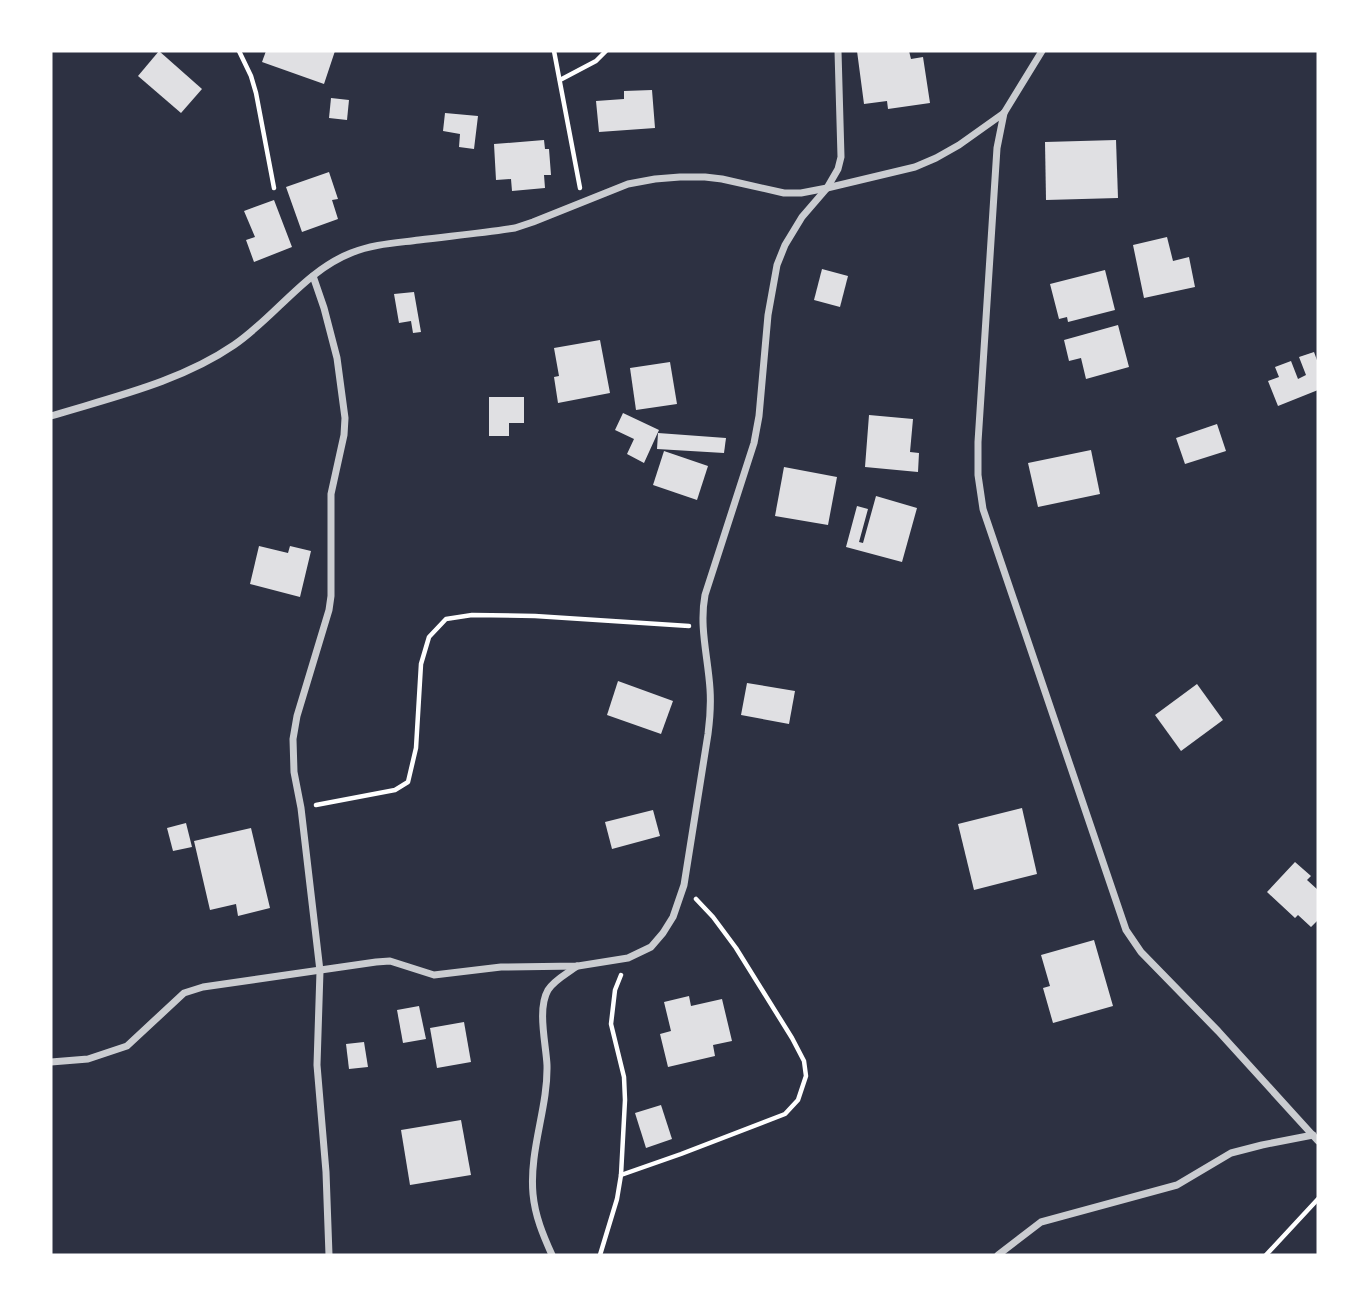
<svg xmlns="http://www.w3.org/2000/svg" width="1369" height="1306" viewBox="0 0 1369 1306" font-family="'PT Sans Narrow',sans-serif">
<rect width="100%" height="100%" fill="#2d3142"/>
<g fill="#e0e0e3">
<polygon points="159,51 202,89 181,113 138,76"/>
<polygon points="266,51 335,51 324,84 262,62"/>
<polygon points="857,51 909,51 911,59 923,57 930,103 888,109 887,101 864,104"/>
<polygon points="652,90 655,128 599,132 596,101 624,99 624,91"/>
<polygon points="331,98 349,100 347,120 329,118"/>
<polygon points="445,113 478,116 474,149 459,147 460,134 443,131"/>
<polygon points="544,140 545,149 549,149 551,175 544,175 545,188 512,191 511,179 496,180 494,144"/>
<polygon points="1116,140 1118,198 1046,200 1045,142"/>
<polygon points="329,172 338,199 332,200 338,219 302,232 286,187"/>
<polygon points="274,200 292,247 254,262 246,240 255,237 244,211"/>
<polygon points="1167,237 1173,261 1189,257 1195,287 1144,298 1133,245"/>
<polygon points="822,269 848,276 840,307 814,300"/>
<polygon points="1105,270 1115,310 1068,322 1067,317 1059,319 1050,284"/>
<polygon points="414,292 421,332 413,333 411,321 399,323 394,294"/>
<polygon points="1118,325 1129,367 1086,379 1081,358 1069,361 1064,340"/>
<polygon points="600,340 610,393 558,403 554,377 559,376 554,348"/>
<polygon points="1314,352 1318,363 1318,390 1278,406 1268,381 1279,377 1275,367 1291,361 1298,379 1306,375 1299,357"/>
<polygon points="670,362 677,404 636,410 630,368"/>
<polygon points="489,397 524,397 524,423 509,423 509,436 489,436"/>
<polygon points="623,413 659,430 644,463 627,454 634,439 615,430"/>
<polygon points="869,415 913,419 910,452 919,453 918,472 865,467"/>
<polygon points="1217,424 1226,451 1185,464 1176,438"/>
<polygon points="658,433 726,438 724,453 657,449"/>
<polygon points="1091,450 1100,494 1038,507 1028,463"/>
<polygon points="664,451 708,466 697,500 653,485"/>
<polygon points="784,467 837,477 828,525 775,516"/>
<polygon points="876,496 917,508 902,562 846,547 857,506 868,509 859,542 863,543"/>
<polygon points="259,546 288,553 290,546 311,551 300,597 250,584"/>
<polygon points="618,681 673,701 661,734 607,715"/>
<polygon points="747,683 795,691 789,724 741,715"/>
<polygon points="1197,684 1223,720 1181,751 1155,715"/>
<polygon points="1022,808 1037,874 974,890 958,824"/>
<polygon points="653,810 660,836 612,849 605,822"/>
<polygon points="186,823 192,847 173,851 167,828"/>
<polygon points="251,828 270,908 238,916 236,904 210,910 194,841"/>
<polygon points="1295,862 1311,876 1307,880 1318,890 1318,920 1311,927 1298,915 1295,918 1267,892"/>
<polygon points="1094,940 1113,1006 1053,1023 1043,988 1050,986 1041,955"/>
<polygon points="689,996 691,1006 722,999 732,1041 713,1045 715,1056 668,1067 660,1034 671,1031 664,1002"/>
<polygon points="419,1006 426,1039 403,1043 397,1010"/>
<polygon points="464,1022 471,1062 437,1068 430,1028"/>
<polygon points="364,1042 368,1067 349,1069 346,1044"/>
<polygon points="661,1105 672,1139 646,1148 635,1113"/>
<polygon points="461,1120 471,1175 410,1185 401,1130"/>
</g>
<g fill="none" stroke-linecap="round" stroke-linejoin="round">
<g stroke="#fff" stroke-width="4.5">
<polyline points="239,51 251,76 256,93 274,188"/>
<polyline points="554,51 580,188"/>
<polyline points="560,80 596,61 606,51"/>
<polyline points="316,805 395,790 408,782 416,748 421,664 429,637 446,619 472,615 535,616 689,626"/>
<polyline points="621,1175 681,1154 785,1114 798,1100 806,1076 804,1061 792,1038 736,948 713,917 696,899"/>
<polyline points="600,1255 617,1199 621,1175 625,1100 624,1077 611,1024 615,990 621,975"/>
<polyline points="1266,1255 1318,1199"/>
</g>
<g stroke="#caccd0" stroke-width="7">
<polyline points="1004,113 997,148 978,442 978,475 983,509 1126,930 1141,952 1218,1031 1318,1141"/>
<polyline points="313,276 324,308 337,358 345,418 344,435 331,494 331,596 329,610 297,716 293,739 294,772 301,808 320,971 317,1065 326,1172 329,1255"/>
<path d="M51 416C113 397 180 382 234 345 275 317 305 271 351 253 373 244 396 243 419 240 451 236 483 233 515 228L533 222 628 184 655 179 680 177H705L722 179 784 193H801L827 188 915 167 936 158 959 145 1004 113 1042 51"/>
<path d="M51 1062 88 1059 127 1046 184 993 203 987 376 962 390 961 434 975 501 967 578 966 628 958 651 947 663 933 673 917 684 885 708 734C710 719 711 704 710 689 708 657 699 627 705 595L754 443 759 416 768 315 777 265 785 245 802 217 827 188 838 169 841 157 838 51"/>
<path d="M552 1255C543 1235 535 1216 533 1194 529 1150 548 1108 547 1065 546 1044 537 1009 548 990 554 980 568 973 577 966"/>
<polyline points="998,1255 1041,1222 1177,1185 1231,1153 1262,1145 1313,1135"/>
</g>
</g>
<rect width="1369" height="1306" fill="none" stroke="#ffffff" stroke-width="105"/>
</svg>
